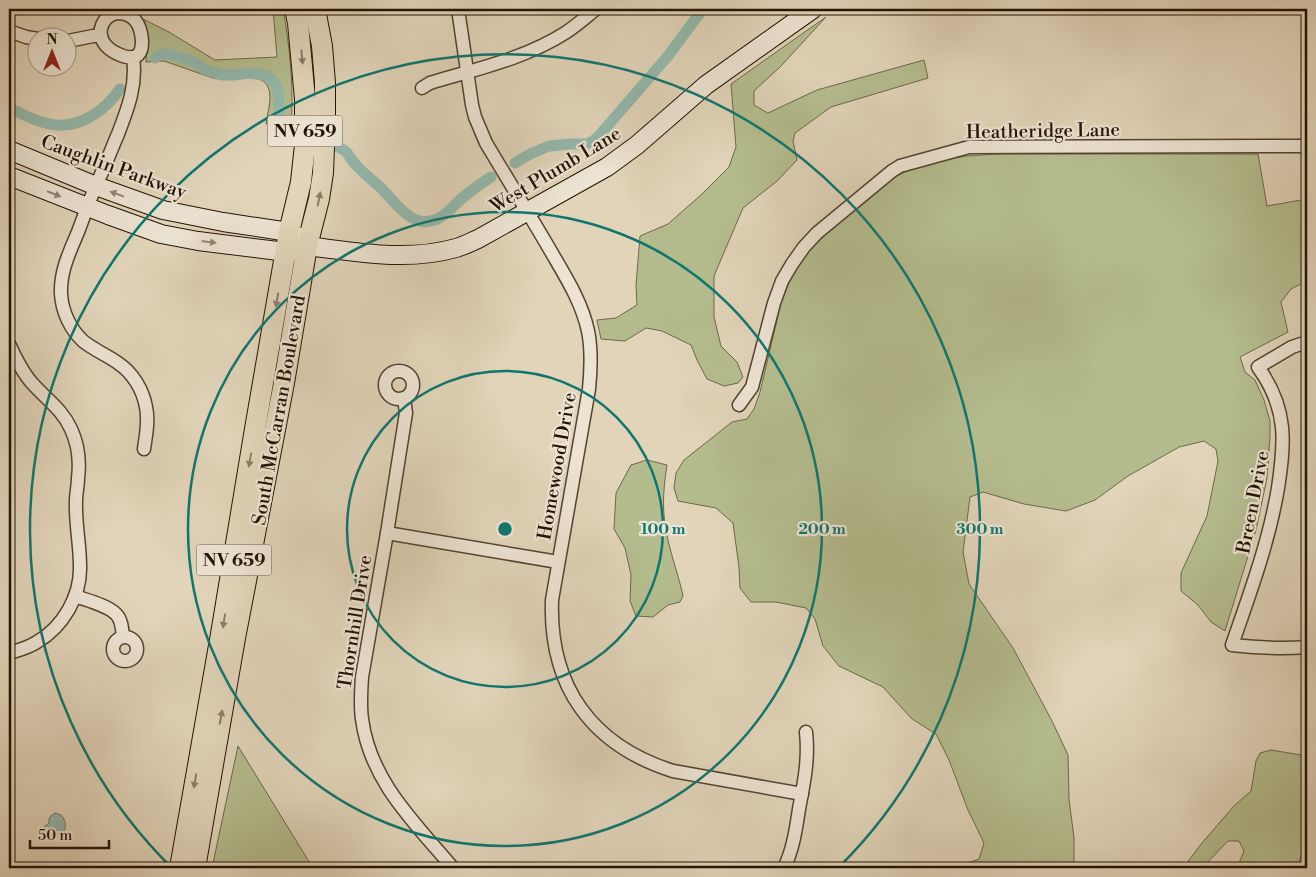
<svg xmlns="http://www.w3.org/2000/svg" width="1316" height="877" viewBox="0 0 1316 877" font-family="'Libre Bodoni',serif">
<rect width="100%" height="100%" fill="#e1d4b9"/>
<filter id="stains"><feTurbulence type="fractalNoise" baseFrequency=".004" numOctaves="4"/><feColorMatrix values="0 0 0 0 .2 0 0 0 0 .09 0 0 0 0 .02 0 0 0 .5 -.17"/></filter>
<radialGradient id="worn" r=".72"><stop offset=".6" stop-color="#630" stop-opacity="0"/><stop offset="1" stop-color="#630" stop-opacity=".3"/></radialGradient>
<g fill="#b4bc8e" stroke="#6c6849">
<path d="M273 9H283C290 47 294 89 291 128L266 124C267 115 270 106 270 97 270 72 244 78 229 79 223 79 218 79 213 78L164 61 146 62C147 48 147 31 141 18L169 32 215 60 277 57Z"/>
<polygon points="826,17 780,67 754,91 754,105 768,113 817,90 924,60 928,78 831,107 795,133 793,141 797,160 777,181 743,208 714,276 714,317 721,346 737,362 743,377 738,383 724,386 707,379 697,360 691,345 662,331 646,328 625,341 601,339 597,320 616,318 637,305 636,286 640,236 668,224 702,194 729,167 736,147 731,84"/>
<polygon points="997,154 1258,154 1267,206 1307,199 1307,281 1291,289 1281,302 1288,332 1240,357 1245,372 1255,380 1264,400 1270,421 1270,436 1267,478 1256,530 1225,631 1211,622 1198,605 1181,591 1181,573 1207,516 1218,461 1216,449 1204,441 1179,447 1128,476 1095,500 1066,511 1024,504 983,492 970,497 963,552 969,584 1013,648 1052,721 1068,755 1069,799 1074,838 1074,868 953,868 979,859 984,843 968,810 949,760 936,734 912,719 883,687 839,666 823,646 815,619 806,608 776,602 751,602 740,588 739,567 733,523 716,508 678,501 674,488 676,473 684,460 732,422 747,419 754,409 760,392 781,303 790,280 799,262 815,241 889,180 911,169 948,159 967,156"/>
<path d="M647 460 667 465C664 484 662 504 665 524 668 548 678 572 683 596L680 602 668 605 653 617 636 616 630 601 631 575 625 548 614 529 616 493 631 465Z"/>
<polygon points="238,746 311,865 313,868 212,868"/>
<polygon points="1271,750 1307,756 1307,841 1306,841 1297,868 1237,868 1244,851 1239,841 1228,841 1202,868 1183,868 1202,843 1234,806 1251,791 1256,761 1260,753"/>
</g>
<path fill="#94b8ac" stroke="#677669" d="M55 813 61 815C66 821 67 826 63 833L54 836 39 834V831L49 823V818L52 815Z"/>
<g fill="none" stroke-linecap="round" stroke-linejoin="round">
<g stroke="#94b8ac" stroke-width="11">
<polyline points="155,58 162,54 169,54 194,62 204,69 222,75 234,75 250,73 268,76 275,83 278,90 280,120"/>
<path d="M9 108C24 115 41 124 57 125 83 127 106 109 120 89"/>
<path d="M338 147C350 152 348 157 356 165 363 173 371 179 379 186 394 200 412 231 437 219 447 215 452 207 460 200 470 191 480 184 491 177"/>
<polyline points="515,163 530,154 549,146 570,144 588,144 597,138 668,56 696,18 704,9"/>
</g>
<defs>
<g id="street">
<path d="M458 9 472 105 475 117 486 143C508 180 531 217 553 255 567 279 582 303 588 331 592 350 591 369 589 389L552 600C549 686 591 745 673 771L802 794"/>
<path d="M117 13C134 13 141 24 142 41 142 46 142 51 138 55 129 62 109 51 104 43 96 31 103 16 117 13Z"/>
<polyline points="9,31 26,37 38,39"/>
<polyline points="68,41 93,36 101,36"/>
<path d="M133 57C137 85 128 108 118 134 111 150 105 167 97 183 90 199 84 216 78 232 69 253 60 272 61 294 62 311 70 329 83 341 94 350 107 355 118 363 133 373 143 390 146 407 149 421 146 435 144 449"/>
<path d="M422 88 430 83C476 69 524 59 565 33 576 26 586 17 596 9"/>
<path d="M1307 342 1292 347 1258 367C1271 385 1280 406 1282 427 1284 447 1281 468 1278 488 1269 542 1250 593 1232 645 1259 648 1281 649 1307 647"/>
<path d="M9 344C15 357 22 372 32 383 46 399 62 409 71 429 78 444 80 462 78 478 78 486 76 493 76 501 75 522 80 544 80 566 81 596 63 627 37 642 28 648 19 650 9 653"/>
<circle cx="399" cy="385" r="14"/>
<path d="M404 398 406 413 387 533 362 677C361 691 360 705 362 719 370 781 415 823 453 868"/>
<polyline points="739,405 752,387 774,303 782,281 792,264 804,247 817,233 892,171 900,166 969,147 1307,146"/>
<polyline points="387,533 558,562"/>
<path d="M75 596C86 600 107 605 116 614 122 620 122 629 123 637"/>
<circle cx="125" cy="649" r="12"/>
<path d="M784 868C793 850 796 829 799 809 804 783 809 759 806 732"/>
</g>
<g id="secondary">
<polyline points="9,150 96,186 163,210 223,222 289,232 301,238"/>
<polyline points="9,176 108,215 161,234 198,241 286,252 298,250"/>
<path d="M307 246C356 252 407 262 456 248 463 246 471 242 478 239L607 167 637 145 706 85 813 9"/>
</g>
<g id="primary">
<polyline points="180,868 220,640 255,429 289,232 301,182 305,145 305,99 298,23 295,9"/>
<polyline points="195,868 235,638 284,383 307,246 319,199 323,173 325,122 325,83 322,46 315,9"/>
</g>
</defs>
<use href="#street" stroke="#524331" stroke-width="15"/>
<use href="#secondary" stroke="#231304" stroke-width="20"/>
<use href="#primary" stroke="#231304" stroke-width="22"/>
<use href="#street" stroke="#ece3d2" stroke-width="12"/>
<use href="#secondary" stroke="#ece3d2" stroke-width="18"/>
<use href="#primary" stroke="#e1d4b9" stroke-width="20"/>
</g>
<defs><path id="oneway-solid" d="M-6-.8H1V-3.2L6.5 0L1 3.2V.8H-6Z" transform="scale(1.25)"/></defs>
<g fill="#8c7d68">
<use href="#oneway-solid" transform="translate(302 57) rotate(84)"/>
<use href="#oneway-solid" transform="translate(319 199) rotate(-79)"/>
<use href="#oneway-solid" transform="translate(277 300) rotate(100)"/>
<use href="#oneway-solid" transform="translate(250 460) rotate(99)"/>
<use href="#oneway-solid" transform="translate(224 621) rotate(99)"/>
<use href="#oneway-solid" transform="translate(221 717) rotate(-80)"/>
<use href="#oneway-solid" transform="translate(195 781) rotate(100)"/>
</g>
<g fill="#928575">
<use href="#oneway-solid" transform="translate(54 194) rotate(22)"/>
<use href="#oneway-solid" transform="translate(117 194) rotate(-160)"/>
<use href="#oneway-solid" transform="translate(209 242) rotate(7)"/>
</g>
<g fill="none" stroke="#0f766e" stroke-width="2.5">
<circle cx="505" cy="529" r="158"/>
<circle cx="505" cy="529" r="317"/>
<path d="M172 868A475 475 0 1 1 838 868"/>
</g>
<g text-anchor="middle" stroke-width="4.5" stroke-linejoin="round" paint-order="stroke">
<g fill="#ece3d2" stroke="#5f5142" stroke-width="1">
<rect x="267.5" y="115.5" width="75" height="31" rx="4"/>
<rect x="196.5" y="544.5" width="75" height="31" rx="4"/>
</g>
<g font-size="18" font-weight="bold" fill="#231304">
<text x="305" y="137">NV 659</text>
<text x="234" y="566">NV 659</text>
</g>
<g font-size="19" fill="#231304" stroke="#ece3d2">
<text transform="translate(1043 130) rotate(-1)" y="7">Heatheridge Lane</text>
<text transform="translate(114 166) rotate(20)" y="7">Caughlin Parkway</text>
<text transform="translate(555 169) rotate(-31)" y="7">West Plumb Lane</text>
<text transform="translate(278 410) rotate(-80)" y="7">South McCarran Boulevard</text>
<text transform="translate(556 466) rotate(-80)" y="7">Homewood Drive</text>
<text transform="translate(1252 502) rotate(-79)" y="7">Breen Drive</text>
<text transform="translate(354 622) rotate(-81)" y="7">Thornhill Drive</text>
</g>
</g>
<circle cx="505" cy="529" r="8" fill="#0f766e" stroke="#ece3d2" stroke-width="2.5"/>
<g font-size="15" text-anchor="middle" font-weight="bold" fill="#0f766e" stroke="#ece3d2" stroke-width="4.5" stroke-linejoin="round" paint-order="stroke">
<text x="663" y="534">100 m</text>
<text x="822" y="534">200 m</text>
<text x="980" y="534">300 m</text>
</g>
<rect width="1316" height="877" fill="none" stroke="#e1d4b9" stroke-width="30"/>
<rect x="10" y="10" width="1296" height="857" fill="none" stroke="#231304" stroke-width="2.5"/>
<rect x="15" y="15" width="1286" height="847" fill="none" stroke="#231304"/>
<g transform="translate(52 52)"><circle r="24" fill="#ece3d2" stroke="#9c9080"/>
<path d="M0-4L9 19L0 12L-9 19Z" fill="#8f2418"/>
<text y="-8" font-size="14" font-weight="bold" text-anchor="middle" fill="#231304">N</text>
</g>
<path d="M30 840v8h79v-8" fill="none" stroke="#231304" stroke-width="2.5"/>
<text x="38" y="840" font-size="15" fill="#231304" stroke="#ece3d2" stroke-width="4" paint-order="stroke">50 m</text>
<rect width="100%" height="100%" filter="url(#stains)"/>
<rect width="100%" height="100%" fill="url(#worn)"/>
</svg>
